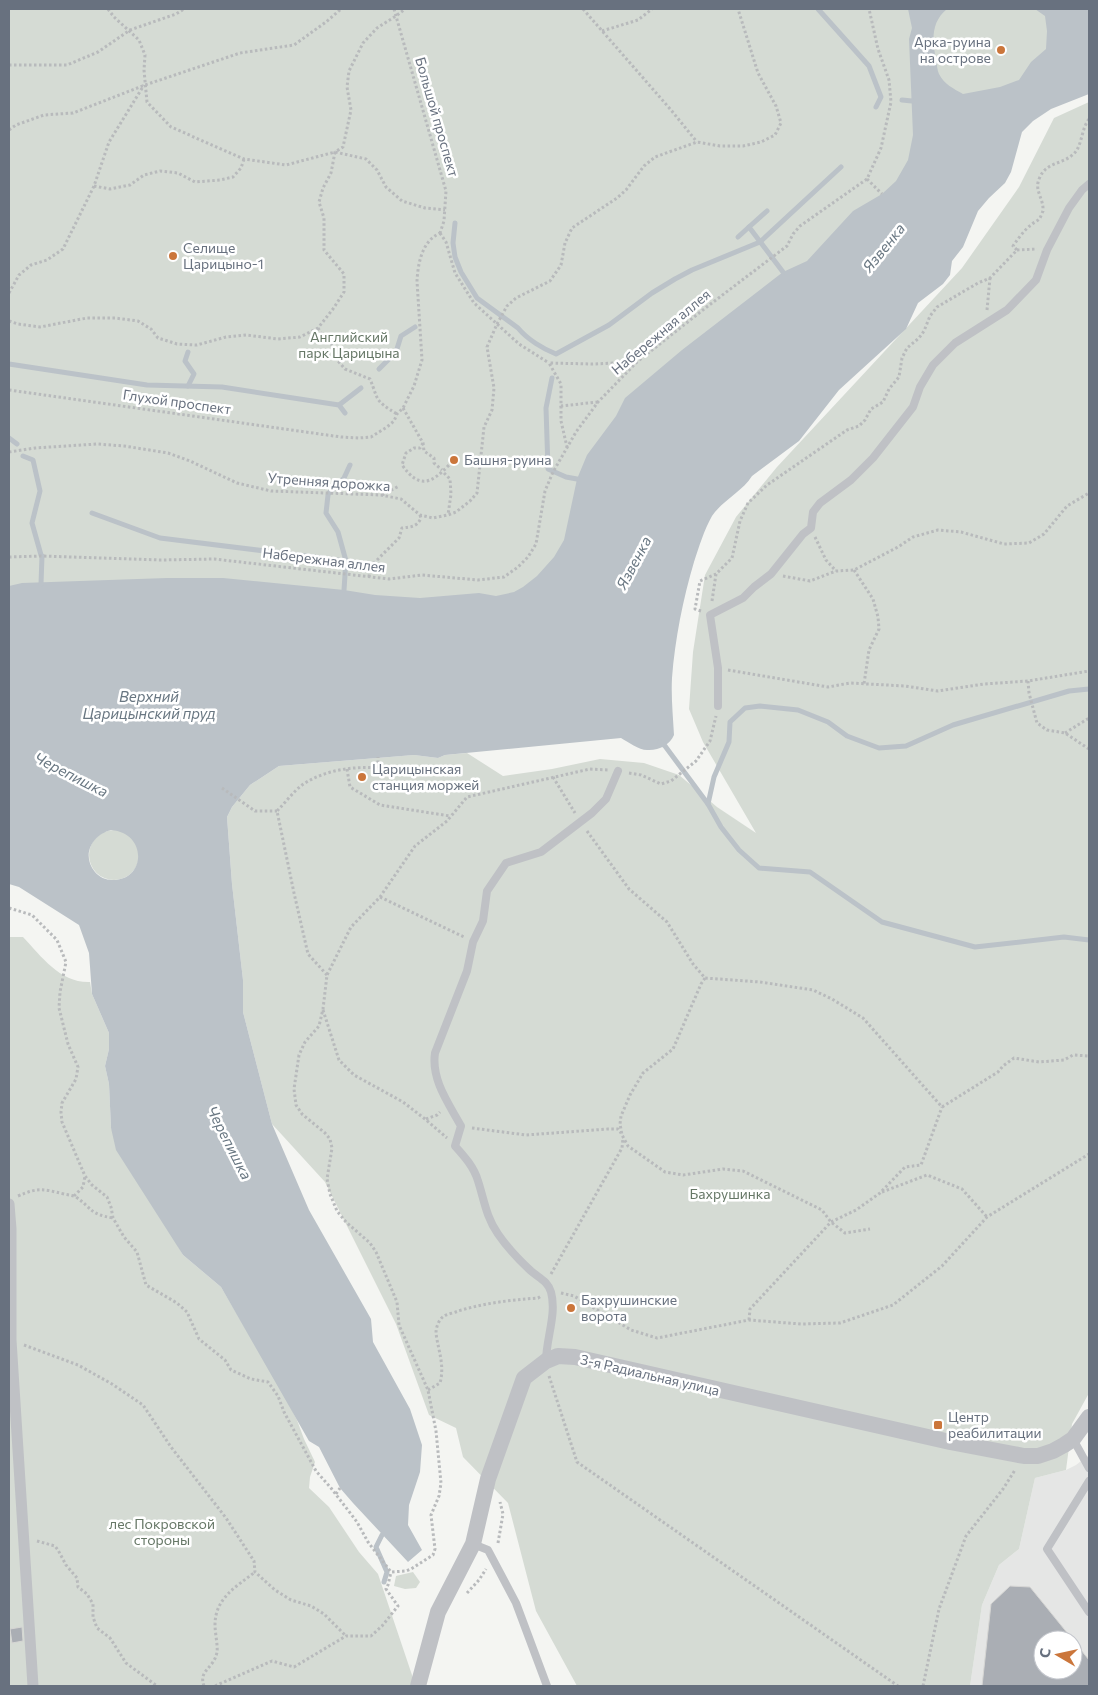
<svg xmlns="http://www.w3.org/2000/svg" width="1098" height="1695" viewBox="0 0 1098 1695" font-family="Commissioner,sans-serif">
<rect width="100%" height="100%" fill="#f4f5f2"/>
<path fill="#e5e6e5" fill-rule="evenodd" d="M1089 1455V1686H970L982 1605 999 1565 1019 1549 1035 1478 1066 1470 1076 1465ZM1043 1640H1073V1670H1043Z"/>
<g fill="#d5dbd4">
<polygon points="9,9 1089,9 1089,51 613,603 9,745"/>
<polygon points="1089,102 1089,1393 1072,1424 1066,1470 1035,1478 1019,1549 999,1565 982,1605 970,1686 577,1686 536,1611 508,1503 463,1457 456,1428 429,1415 396,1324 325,1182 272,1124 243,1012 243,980 232,884 227,817 232,807 250,785 279,766 414,755 438,758 445,755 467,753 503,776 552,769 600,759 644,763 679,775 717,807 756,833 703,742 689,709 693,652 705,575 736,517 777,467 962,268 1019,187 1054,118"/>
<circle cx="114" cy="855" r="25"/>
<path d="M9 937H23C42 957 60 983 90 982L92 994 109 1033V1049L105 1066 109 1084 111 1128 183 1255 221 1287 283 1393 297 1420 304 1439 315 1462 310 1477 309 1488 329 1507 359 1552 378 1574 413 1678 410 1686H9Z"/>
<polygon points="413,1572 420,1582 416,1588 405,1589 394,1586 396,1576"/>
</g>
<path fill="#bbc2c8" fill-rule="evenodd" d="M908 9H947C931 22 932 40 936 59 937 64 937 70 939 74 944 84 954 89 963 94L1000 87 1019 80 1031 62 1046 49 1047 31 1045 16 1035 9H1089V94L1051 109 1033 121 1022 132 1011 172 1005 183 989 198 978 211 963 247 952 261 950 275 943 284 918 303 906 329 839 390 799 441 752 476C742 492 723 500 712 516 704 530 699 547 694 562 683 599 675 639 672 678 671 697 673 716 674 735 670 745 658 751 647 750 639 750 628 742 621 738L445 755 438 758 414 755 279 766 250 785 232 807 227 817 232 884 243 980V1012L272 1124 309 1210 371 1319 373 1342 410 1409 422 1445 420 1472 409 1505 408 1525 422 1550 408 1562 353 1503 340 1488 319 1447 309 1441 221 1287 183 1255 116 1150 111 1128 109 1084 105 1066 109 1049V1033L92 994 89 953 79 925 19 887 9 884V586L22 583 167 578H223L344 590 375 595 420 598 479 593 496 596 514 592 523 587 537 576 554 557 564 540 577 479 587 455 616 416 625 398 682 350 783 272 807 261 853 211 882 194 896 181 908 160 913 135 909 39 912 28ZM111 830C148 833 146 881 112 880 106 880 99 877 95 872 81 855 92 835 111 830Z"/>
<g fill="none" stroke-linecap="round" stroke-linejoin="round">
<g stroke="#bbc2c8" stroke-width="5">
<polyline points="818,9 869,66 881,97 876,107"/>
<polyline points="902,100 912,101"/>
<polyline points="767,211 749,227 783,272"/>
<path d="M455 223 453 243 455 257 461 272 477 298 518 328C527 339 543 349 556 354L609 325 652 293 675 279 692 270 760 242 841 167"/>
<polyline points="738,237 749,227"/>
<polyline points="9,364 147,385 222,387 339,405 345,413"/>
<polyline points="379,369 396,352 401,336 415,327"/>
<polyline points="552,378 546,408 548,469 566,477 577,479"/>
<polyline points="188,386 194,374 185,361 188,352"/>
<polyline points="339,405 361,388"/>
<polyline points="9,438 17,444"/>
<polyline points="23,456 33,460 40,491 32,523 41,555"/>
<polyline points="329,493 344,478 350,465"/>
<polyline points="328,495 326,513 338,532 346,561 345,574"/>
<polyline points="92,513 160,538 346,561"/>
<polyline points="41,584 42,556"/>
<polyline points="344,590 345,575"/>
<polyline points="660,742 665,746 708,804 721,827 739,850 759,868 810,872 882,922 975,947 1064,937 1089,940"/>
<polyline points="708,804 714,777 729,742 730,722 745,708 760,706 798,710 828,722 847,736 879,748 906,746 953,725 1069,691 1089,689"/>
<polyline points="382,1535 376,1547 387,1572 384,1582"/>
</g>
</g>
<g fill="#aaaeb4" stroke="#d6d6d4">
<polygon points="1010,1586 1030,1587 1073,1640 1043,1640 1043,1670 1073,1670 1073,1640 1089,1660 1089,1686 982,1686 991,1604"/>
<polygon points="22,1627 23,1641 12,1643 10,1629"/>
</g>
<g fill="none" stroke-linecap="round" stroke-linejoin="round">
<g stroke="#b8babc" stroke-width="3" stroke-dasharray="2.5 2.5" stroke-linecap="butt">
<polyline points="108,9 114,17 139,40 145,55 144,70 147,102 171,127 244,159 286,165 335,152 366,159 377,170 386,187 402,201 425,208 445,210"/>
<polyline points="394,9 446,191 444,221 440,233"/>
<polyline points="583,9 671,110 697,142"/>
<polyline points="602,31 638,20 652,9"/>
<polyline points="9,65 67,65 98,52 130,30 176,14 184,9"/>
<polyline points="9,130 16,125 44,115 73,113 145,85 240,53 294,45 326,22 341,9"/>
<polyline points="867,179 882,194"/>
<polyline points="94,186 110,189 130,185 144,175 160,171 178,173 195,182 220,180 233,177 241,168 244,159"/>
<polyline points="440,233 446,242 455,273 474,303 519,344 549,363"/>
<polyline points="1017,250 1037,249"/>
<polyline points="9,293 19,275 31,265 47,260 63,249 94,186 109,142 144,85"/>
<polyline points="987,310 990,278"/>
<polyline points="9,321 18,324 40,327 87,318 115,318 138,321 151,329 158,338 177,344 197,345 226,337 246,335 278,339 300,337 318,328 333,309 344,292 344,274 324,250 324,218 319,202 323,188 331,173 335,152 343,147 351,110 347,87 349,71 363,43 377,28 396,16 405,9"/>
<path d="M318 328 324 338 331 343 338 361 345 369 370 379C379 401 374 400 397 414"/>
<path d="M9 390 341 437 359 438 371 437 387 427 394 421 397 414 403 408 414 386 422 360 417 281C418 263 422 241 440 233"/>
<polyline points="598,402 561,406 561,384 549,363 593,364 637,362"/>
<polyline points="561,406 561,421 567,447"/>
<polyline points="403,408 423,443 424,451 434,458 434,463 442,470"/>
<path d="M423 443 420 448H414L406 453 402 465C419 489 431 484 449 465"/>
<polyline points="9,452 35,448 97,444 124,446 168,453 190,461 237,483 271,491 381,495 401,499 420,515 433,518 448,515 456,512 470,501 477,493 484,427 492,410 494,388 487,347 497,324 507,306 516,298 550,281 561,265 565,243 572,228 617,198 626,190 644,166 655,157 697,142 720,146 743,146 761,142 775,135 781,123 776,106 758,73 738,9"/>
<polyline points="444,473 450,479 451,494 448,515"/>
<polyline points="382,495 399,486"/>
<polyline points="815,537 826,560 836,571"/>
<polyline points="9,557 41,556 161,560 214,559 389,579 422,575 478,580 504,577 518,567 528,557 536,544 545,491 553,472 576,432 598,402 637,362 708,306 787,246 793,234 800,226 867,179 881,148 891,102 889,80 878,49 869,9"/>
<polyline points="854,570 873,599 878,617 879,629 869,650 864,684"/>
<polyline points="783,576 810,581 836,571 854,570 898,547 913,537 938,530 961,532 1004,544 1029,543 1044,534 1067,506 1089,493"/>
<path d="M369 577 370 567 399 538 402 528C411 527 417 527 421 518L420 515"/>
<path d="M712 601 716 574 732 558 740 521 748 503 767 485 847 430 859 426 865 420 871 409 883 402 889 389 899 377 902 358 907 348 919 338 924 331 930 316 937 307 978 283 990 278 1017 250 1013 246C1018 239 1024 230 1031 225 1034 222 1038 221 1040 218 1041 216 1042 213 1043 211 1044 198 1033 190 1040 177 1046 163 1061 164 1071 156 1083 148 1080 131 1089 119"/>
<polyline points="701,611 695,609 700,581 716,574"/>
<polyline points="728,670 828,687 850,683 905,686 938,691 984,684 1028,681 1089,671"/>
<polyline points="1028,681 1029,693 1037,723 1047,730 1065,733 1089,749"/>
<polyline points="1065,733 1089,718"/>
<polyline points="347,769 350,787 380,805 450,816"/>
<polyline points="629,773 641,775 661,784 671,781 696,761 710,741 716,716"/>
<polyline points="553,777 575,813"/>
<polyline points="222,788 255,811 277,811"/>
<polyline points="587,831 629,889 667,922 693,964 705,978 760,982 813,990 832,999 863,1018 942,1107 998,1072 1003,1066 1014,1058 1039,1062 1064,1060 1073,1055 1089,1056"/>
<polyline points="380,897 464,937"/>
<polyline points="9,908 32,915 57,940 66,962 60,992 59,1008 68,1044 78,1067 76,1079 62,1103 61,1112 62,1122 85,1176 92,1185 107,1197 111,1207 113,1218 124,1237 137,1252 146,1285 177,1303 187,1312 199,1339 225,1360 231,1370 251,1379 268,1382 278,1396 284,1412 316,1471 331,1488 357,1522 368,1542 391,1572 406,1571 411,1569 433,1555 435,1549 431,1515 439,1496 441,1483 436,1431 428,1390 399,1325 397,1302 376,1252 370,1243 346,1222 337,1211 330,1194 327,1179 332,1148 330,1139 325,1133 302,1114 296,1105 294,1089 299,1055 305,1042 319,1026 323,1009 327,975 351,927 380,897 415,846 447,821 467,797 590,769 608,770"/>
<path d="M327 975 308 954 294 893 277 811C285 803 293 792 302 785 324 770 353 766 378 768V757"/>
<polyline points="705,978 701,984 673,1049 643,1073 630,1095 621,1116 620,1124 622,1135 628,1146 665,1172 683,1175 723,1169 743,1171 822,1210 831,1222 845,1233 870,1229"/>
<polyline points="323,1010 339,1060 354,1075 403,1102 425,1119 447,1138"/>
<polyline points="426,1119 437,1115 440,1112"/>
<polyline points="472,1128 526,1135 608,1129 618,1129 621,1133"/>
<polyline points="882,1192 927,1175 962,1189 987,1217"/>
<path d="M18 1196C39 1187 43 1189 64 1194 68 1195 72 1195 76 1197 93 1209 89 1214 113 1218"/>
<polyline points="74,1196 83,1187 85,1176"/>
<polyline points="551,1274 622,1148 623,1138"/>
<polyline points="561,1293 574,1296 631,1330 657,1338 749,1320 801,1324 840,1323 893,1305 942,1266 987,1217 1089,1154"/>
<polyline points="749,1320 750,1309 831,1222 856,1210 880,1193 905,1167 921,1165 942,1107"/>
<polyline points="24,1345 78,1365 112,1384 143,1405 171,1447 226,1518 254,1561 255,1572 275,1590 291,1600 311,1606 324,1614 346,1636"/>
<polyline points="549,1376 577,1462 898,1686"/>
<path d="M428 1390 440 1383C445 1365 438 1350 436 1333 436 1327 439 1319 444 1316 447 1314 454 1313 458 1311 485 1303 510 1300 538 1298L541 1296"/>
<polyline points="336,1494 340,1488"/>
<polyline points="37,1541 55,1546 58,1550 66,1565 77,1578 78,1587 87,1594 93,1604 93,1617 97,1628 110,1638 126,1663 157,1686"/>
<polyline points="498,1543 503,1514 500,1502"/>
<polyline points="467,1593 479,1580 486,1569"/>
<path d="M204 1686C198 1670 214 1669 217 1652 218 1646 215 1633 215 1625 215 1598 236 1587 255 1572"/>
<polyline points="215,1686 272,1661 294,1667 346,1636 371,1636 382,1626 398,1606 386,1589 388,1585 391,1572"/>
<polyline points="923,1686 939,1609 966,1536 1003,1489 1015,1470"/>
</g>
<g stroke="#bfc1c5" stroke-width="8">
<polyline points="718,706 718,668 710,615 743,598 754,587 771,574 803,534 811,528 813,512 820,503 851,480 873,458 913,407 920,387 933,365 955,343 1007,310 1036,280 1047,250 1069,208 1082,190 1089,184"/>
<path d="M546 1361C546 1339 557 1314 551 1292 548 1281 539 1278 531 1271 519 1260 507 1247 498 1234 486 1217 484 1199 478 1181 474 1167 464 1156 455 1146L461 1126C449 1104 431 1080 435 1053L467 971 473 942 483 921 487 891 506 863 541 852 592 813 606 799 618 771"/>
<polyline points="1073,1439 1089,1468"/>
<polyline points="1089,1481 1047,1549 1089,1612"/>
<polyline points="473,1544 488,1550 516,1603 547,1686"/>
</g>
<polyline stroke="#bfc1c5" stroke-width="11" points="9,1204 11,1229 11,1340 33,1686"/>
<polyline stroke="#bfc1c5" stroke-width="16" points="418,1686 438,1612 473,1544 488,1479 524,1378 546,1361 558,1356 575,1357 950,1442 1024,1456 1038,1456 1053,1451 1064,1445 1073,1439 1089,1417"/>
</g>
<g fill="#cb763b" stroke="#fff" stroke-width="2">
<circle cx="1001" cy="50" r="5"/>
<circle cx="173" cy="256" r="5"/>
<circle cx="454" cy="460" r="5"/>
<circle cx="362" cy="777" r="5"/>
<circle cx="571" cy="1308" r="5"/>
<rect x="933" y="1420" width="10" height="10" rx="2.5"/>
</g>
<g text-anchor="middle" stroke-width="5" stroke-linejoin="round" paint-order="stroke">
<g font-size="14" fill="#68717f" stroke="#fff" text-anchor="start">
<text x="991" y="47" text-anchor="end">Арка-руина<tspan x="991" dy="16">на острове</tspan></text>
<text x="183" y="253">Селище<tspan x="183" dy="16">Царицыно-1</tspan></text>
<text x="464" y="465">Башня-руина</text>
<text x="372" y="774">Царицынская<tspan x="372" dy="16">станция моржей</tspan></text>
<text x="581" y="1305">Бахрушинские<tspan x="581" dy="16">ворота</tspan></text>
<text x="948" y="1422">Центр<tspan x="948" dy="16">реабилитации</tspan></text>
</g>
<g font-size="14" fill="#68717f" stroke="#fff">
<text transform="translate(437 117) rotate(74)" y="5">Большой проспект</text>
<text transform="translate(661 332) rotate(-40)" y="5">Набережная аллея</text>
<text transform="translate(177 402) rotate(8)" y="5">Глухой проспект</text>
<text transform="translate(329 482) rotate(4)" y="5">Утренняя дорожка</text>
<text transform="translate(324 560) rotate(7)" y="5">Набережная аллея</text>
<text transform="translate(650 1375) rotate(13)" y="5">3-я Радиальная улица</text>
</g>
<g font-size="14" fill="#676" stroke="#fff">
<text x="349" y="342">Английский<tspan x="349" dy="16">парк Царицына</tspan></text>
<text x="730" y="1199">Бахрушинка</text>
<text x="162" y="1529">лес Покровской<tspan x="162" dy="16">стороны</tspan></text>
</g>
<g font-size="15" font-style="italic" fill="#697782" stroke="#fff">
<text transform="translate(884 248) rotate(-51)" y="5">Язвенка</text>
<text transform="translate(634 563) rotate(-62)" y="5">Язвенка</text>
<text x="149" y="702">Верхний<tspan x="149" dy="17">Царицынский пруд</tspan></text>
<text transform="translate(71 775) rotate(27)" y="5">Черепишка</text>
<text transform="translate(229 1143) rotate(63)" y="5">Черепишка</text>
</g>
</g>
<rect width="1098" height="1695" fill="none" stroke="#68717f" stroke-width="20"/>
<g transform="translate(1058 1655) rotate(279)"><circle r="24" fill="#ffffff" stroke="#c3c6cc"/>
<path d="M0-4L9 19L0 12L-9 19Z" fill="#cb763b"/>
<text y="-8" font-size="14" font-weight="bold" text-anchor="middle" fill="#68717f">С</text>
</g>
</svg>
